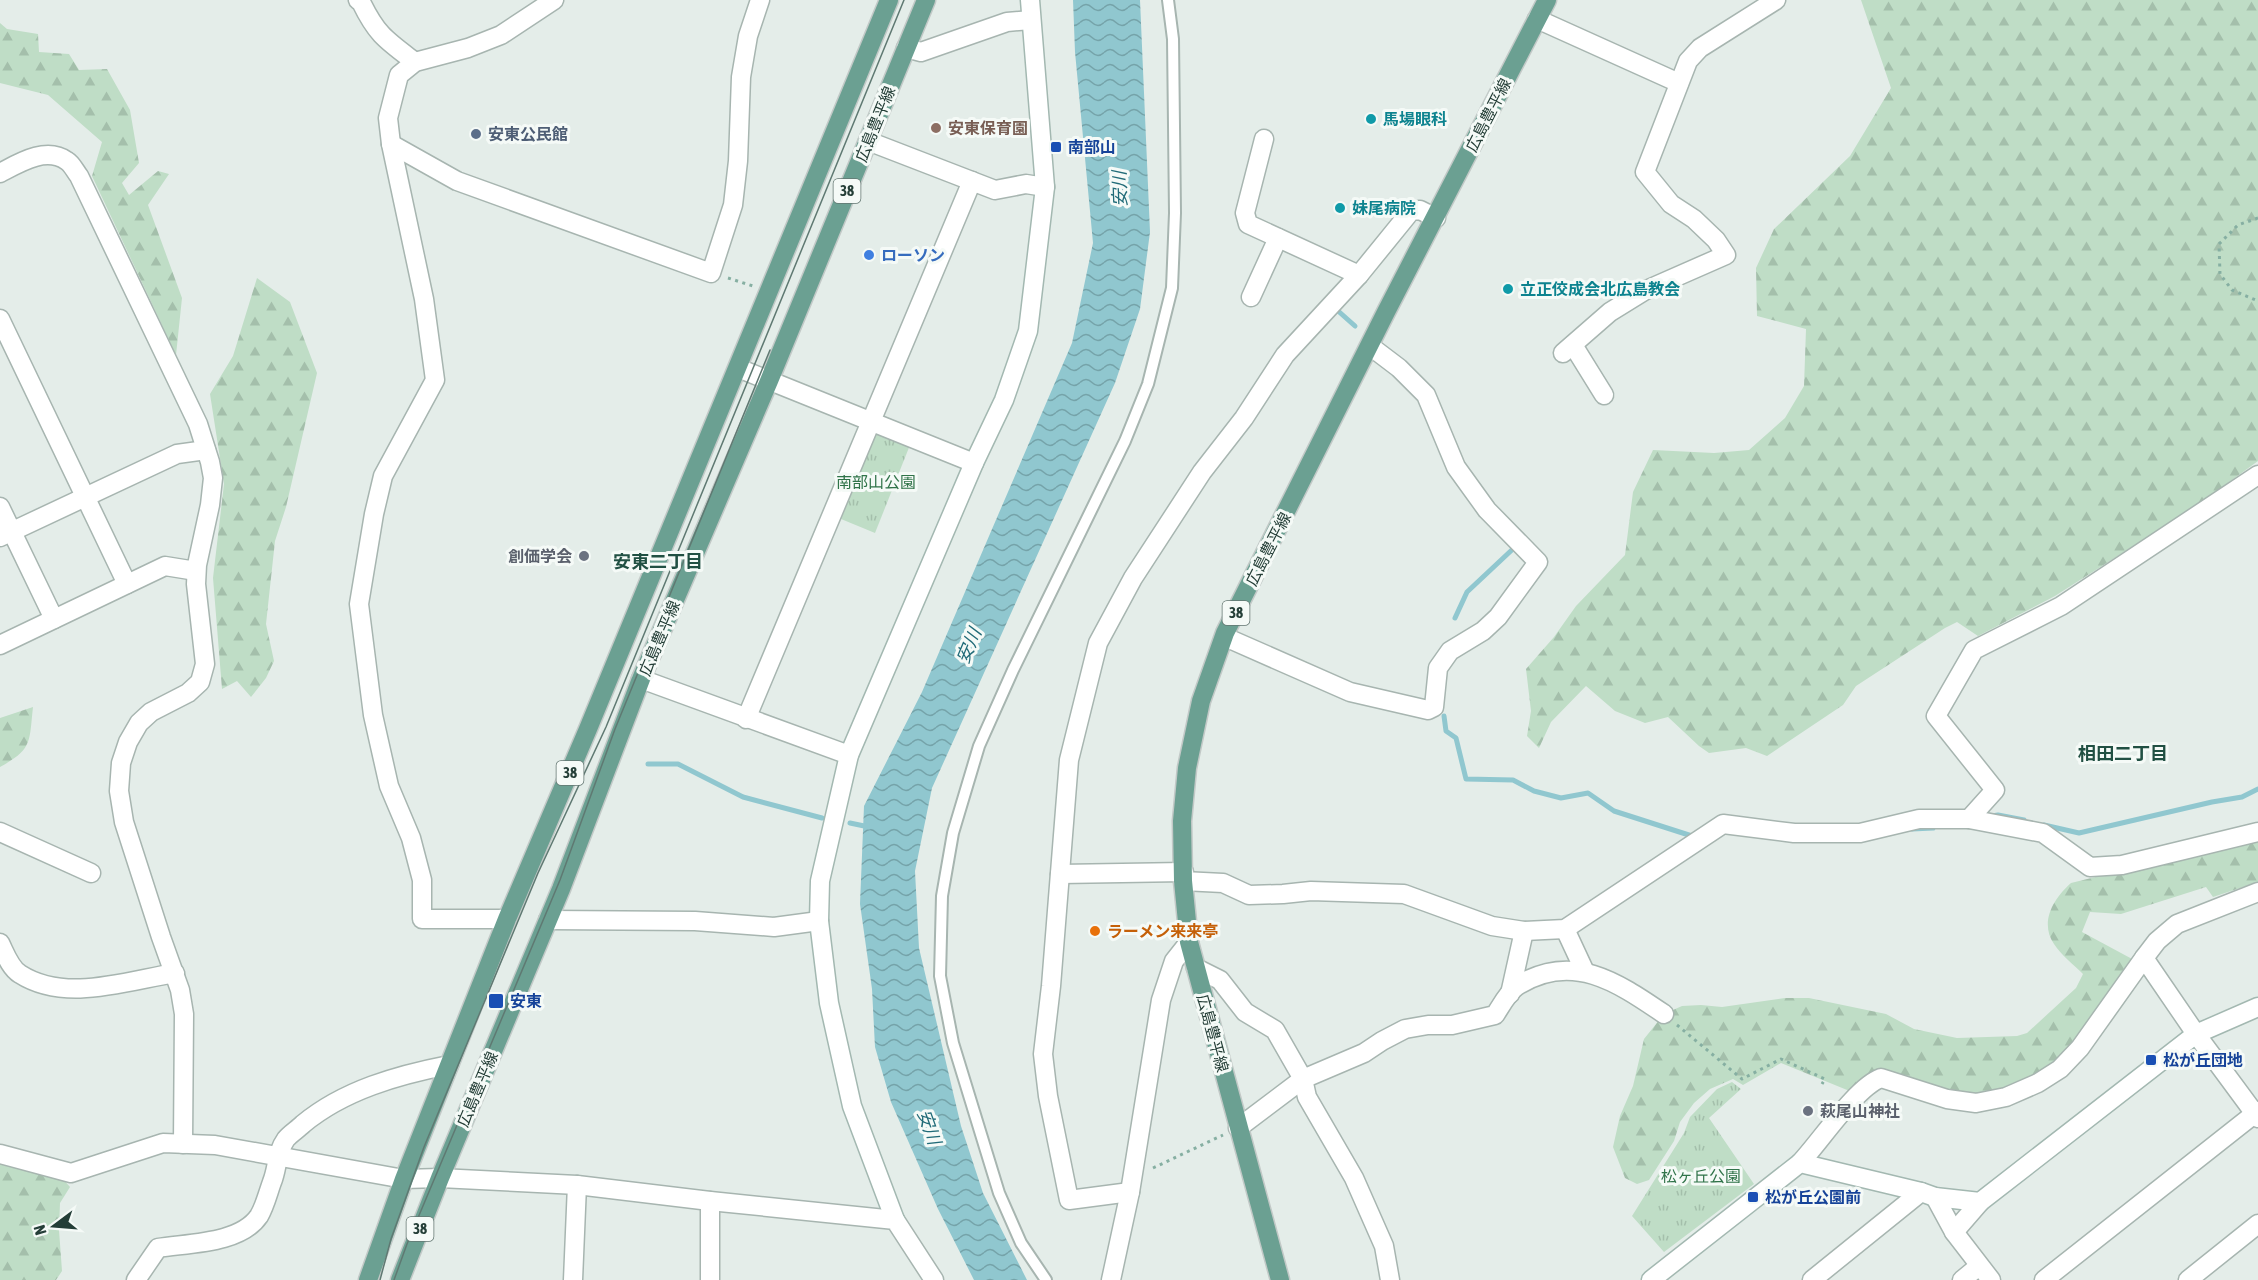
<svg xmlns="http://www.w3.org/2000/svg" width="2258" height="1280" viewBox="0 0 2258 1280" font-family="'Asap Condensed','Noto Sans JP',sans-serif">
<defs>
<pattern id="forest-firs" width="22" height="20" patternUnits="userSpaceOnUse" patternTransform="scale(1.5)"><rect width="22" height="20" fill="#bfddc6"/><path d="M5 1l3.5 6h-7zM16 11l3.5 6h-7z" fill="#a4bfab"/></pattern>
<pattern id="park-tufts" width="24" height="20" patternUnits="userSpaceOnUse" patternTransform="scale(1.5)"><rect width="24" height="20" fill="#bfddc6"/><path d="M3 7l-1-3M5 7V3M7 7l1-3M15 17l-1-3M17 17v-4M19 17l1-3" fill="none" stroke="#a4bfab"/></pattern>
<pattern id="water-waves" width="16" height="10" patternUnits="userSpaceOnUse" patternTransform="scale(1.5)"><rect width="16" height="10" fill="#90c7cf"/><path d="M0 5q4-4 8 0t8 0" fill="none" stroke="#75a3a9"/></pattern>
</defs>
<rect width="100%" height="100%" fill="#e4ede9"/>
<g fill="url(#forest-firs)">
<polygon points="1861,0 2258,0 2258,461 2199,504 2055,596 1978,636 1957,622 1945,628 1856,686 1843,705 1767,756 1746,748 1709,753 1699,746 1668,717 1645,723 1615,711 1586,686 1551,722 1539,748 1527,736 1531,711 1526,669 1554,637 1576,606 1625,555 1633,492 1653,450 1714,453 1749,450 1785,418 1804,386 1806,329 1757,316 1756,268 1774,229 1850,156 1891,88"/>
<polygon points="0,23 7,29 38,34 39,52 69,54 79,70 107,69 130,110 139,163 122,183 129,195 158,171 169,174 148,205 182,298 176,355 92,176 102,142 48,95 0,83"/>
<polygon points="257,278 290,302 317,373 286,507 275,541 266,624 274,661 266,678 251,697 237,681 222,689 213,578 224,484 210,394 233,356"/>
<path d="M33 707C29 742 33 749 0 767V718Z"/>
<path d="M2258 837V882L2213 897 2206 887 2121 914 2090 912 2082 932 2134 960 2094 1019 2053 1068 2022 1086 1976 1098 1874 1073 1852 1092 1781 1063 1743 1085 1733 1079 1710 1089 1694 1103 1680 1122 1674 1141 1649 1180 1637 1184 1625 1178 1613 1147 1620 1116 1633 1086 1644 1039 1664 1014 1682 1006 1701 1005 1722 1007 1785 998H1809L1886 1014 1914 1029 1957 1038 2017 1036 2027 1033 2076 988 2083 974C2074 965 2061 955 2054 944 2039 922 2054 898 2071 883Z"/>
<polygon points="0,1161 29,1172 63,1179 70,1187 60,1203 59,1230 62,1271 56,1280 0,1280"/>
</g>
<g fill="url(#park-tufts)">
<polygon points="877,431 910,445 875,533 841,519"/>
<polygon points="1732,1082 1741,1089 1709,1118 1754,1184 1664,1252 1632,1216 1684,1133 1690,1117 1717,1089"/>
</g>
<polygon fill="url(#water-waves)" points="1073,0 1140,0 1150,232 1140,309 1115,383 932,788 915,871 919,948 961,1126 983,1193 1027,1280 974,1280 938,1209 891,1102 875,1047 872,989 860,904 864,806 922,692 1072,343 1093,243 1075,52"/>
<g fill="none" stroke-linecap="round" stroke-linejoin="round">
<g stroke="#90c7cf" stroke-width="5">
<polyline points="1337,310 1355,326"/>
<polyline points="1455,618 1467,592 1515,547 1513,545"/>
<polyline points="1444,716 1446,731 1456,738 1466,779 1513,780 1534,791 1561,798 1588,793 1614,811 1692,836"/>
<polyline points="648,764 678,764 743,797 822,818"/>
<polyline points="1992,816 1998,815 2024,820"/>
<polyline points="850,823 869,827"/>
<polyline points="2044,825 2079,833 2212,802 2242,797 2258,789"/>
<polyline points="1912,829 1933,828"/>
</g>
<defs>
<polyline id="lane" points="1046,1280 1021,1243 999,1193 953,1043 940,976 942,896 953,833 979,746 1013,670 1125,441 1148,384 1172,288 1175,213 1173,39 1168,0"/>
<g id="street">
<path d="M358 0 361 2C377 35 386 40 415 62"/>
<polyline points="1537,19 1679,83"/>
<polyline points="906,48 921,52 1007,22 1031,20"/>
<polyline points="1264,139 1245,213 1248,224 1359,275"/>
<polyline points="868,141 995,190 1026,184 1045,187"/>
<polyline points="391,144 457,181 711,273 733,205 738,161 741,77 748,36 760,0"/>
<path d="M0 173C19 163 46 146 67 161 72 164 75 171 79 176L198 424 210 462 213 478 210 505 197 565 196 584 205 664 200 682 188 693 151 712 139 723 128 742 121 763 119 791 124 822 161 937 180 990 184 1014 183 1144"/>
<polyline points="1251,297 1278,238"/>
<polyline points="0,319 127,584"/>
<polyline points="1573,345 1604,395"/>
<polyline points="1563,353 1610,312 1644,291 1726,255 1716,240 1694,219 1671,204 1645,172 1688,61 1700,48 1776,0"/>
<polyline points="738,368 974,463"/>
<polyline points="0,507 54,619"/>
<polyline points="0,537 177,454 206,450"/>
<polyline points="1225,637 1350,692 1428,710 1434,707 1438,668 1450,651 1483,631 1498,617 1538,562 1487,510 1456,467 1426,395 1399,368 1370,346"/>
<polyline points="0,645 165,566 196,571"/>
<polyline points="641,679 849,755"/>
<polyline points="746,719 972,181"/>
<polyline points="1969,819 2043,833 2090,867 2122,865 2258,832"/>
<polyline points="0,832 91,873"/>
<polyline points="1060,874 1184,872"/>
<polyline points="1183,881 1223,883 1249,895 1283,894 1311,891 1404,894 1492,926 1524,931 1565,929 1723,824 1794,833 1860,833 1919,819 1969,819 1995,790 1936,716 1974,650 2061,606 2258,475"/>
<polyline points="507,919 422,919 422,880 411,838 389,786 373,715 359,604 374,514 383,476 435,380 424,299 391,144 388,118 399,75 415,62 468,48 501,35 554,0"/>
<polyline points="548,920 695,921 774,927 819,921"/>
<polyline points="1565,929 1585,972"/>
<path d="M0 943C5 953 10 968 20 974 65 1003 126 981 175 973"/>
<polyline points="2144,958 2196,1034 2258,1118"/>
<polyline points="1196,968 1220,980 1245,1012 1275,1030 1303,1079 1307,1097 1354,1178 1384,1246 1390,1280"/>
<polyline points="1510,994 1524,931"/>
<path d="M1238 1128 1303 1079 1364 1053 1382 1041 1405 1029 1428 1025H1452L1495 1015C1501 1006 1508 992 1517 986 1572 951 1617 982 1664 1014"/>
<polyline points="0,1154 71,1173 163,1143 215,1145 404,1179 440,1178 577,1185 710,1201 895,1220 934,1280"/>
<path d="M1800 1163C1820 1142 1856 1087 1881 1078L1947 1099 1976 1103 2006 1097 2038 1083 2060 1069 2080 1048 2144 958 2157 941 2177 924 2258 892"/>
<polyline points="1130,1192 1069,1200 1048,1096 1043,1054 1051,986 1069,760 1098,643 1133,578 1202,472 1244,418 1285,355 1359,275 1411,211 1420,210 1436,218"/>
<polyline points="1935,1197 1954,1232 1991,1280"/>
<polyline points="1954,1232 1980,1202"/>
<path d="M136 1280 158 1248C188 1243 240 1244 259 1216 265 1206 268 1193 272 1182 278 1167 276 1153 286 1139 290 1134 298 1129 303 1124 344 1090 398 1075 449 1065"/>
<polyline points="573,1280 577,1185"/>
<polyline points="710,1280 710,1201"/>
<polyline points="1111,1280 1130,1192 1161,1000 1174,961 1189,942"/>
<polyline points="1812,1280 1921,1192"/>
<polyline points="1962,1280 1979,1266"/>
<polyline points="2044,1280 2258,1111"/>
<polyline points="2188,1280 2258,1224"/>
</g>
<g id="secondary">
<polyline points="895,1220 852,1106 829,1003 819,921 820,881 849,755 974,463 1004,400 1028,331 1045,187 1030,0"/>
<polyline points="1651,1280 1800,1163 1921,1192 1935,1197 1980,1202 2196,1034 2258,1007"/>
</g>
<g id="primary">
<polyline points="368,1280 404,1179 507,919 588,729 889,0"/>
<polyline points="400,1280 440,1178 561,889 641,679 769,381 926,0"/>
<polyline points="1280,1280 1189,942 1183,881 1182,821 1187,768 1201,701 1225,633 1386,312 1547,0"/>
</g>
</defs>
<use href="#lane" stroke="#a7b5b0" stroke-width="14"/>
<use href="#street" stroke="#a7b5b0" stroke-width="21"/>
<use href="#secondary" stroke="#a3b8b1" stroke-width="21"/>
<use href="#primary" stroke="#c2c9c7" stroke-width="21"/>
<g stroke="#86afa2" stroke-width="3" stroke-dasharray="3 4.5" stroke-linecap="butt">
<polyline points="2258,218 2238,225 2219,244 2220,274 2232,290 2258,301"/>
<polyline points="728,278 753,286"/>
<polyline points="1677,1025 1742,1079 1781,1059 1825,1079 1822,1084"/>
<polyline points="1153,1168 1223,1135"/>
</g>
<use href="#lane" stroke="#fff" stroke-width="10"/>
<use href="#street" stroke="#fff" stroke-width="18"/>
<use href="#secondary" stroke="#fff" stroke-width="18"/>
<use href="#primary" stroke="#6ba092" stroke-width="18"/>
<g stroke="#5f7972" stroke-width="1.5">
<polyline points="380,1280 391,1239 424,1147 538,873 606,727 904,0"/>
<polyline points="394,1280 407,1244 560,880 615,729 770,350"/>
</g>
</g>
<g fill="#0f9aa8" stroke="#f5faf7" stroke-width="2">
<circle cx="1371" cy="119" r="6"/>
<circle cx="1340" cy="208" r="6"/>
<circle cx="1508" cy="289" r="6"/>
</g>
<circle fill="#8d6e63" stroke="#f5faf7" stroke-width="2" cx="936" cy="128" r="6"/>
<circle fill="#5c6f8a" stroke="#f5faf7" stroke-width="2" cx="476" cy="134" r="6"/>
<g fill="#1a4fb4" stroke="#f5faf7" stroke-width="2">
<rect x="1050" y="141" width="12" height="12" rx="3"/>
<rect x="488" y="993" width="16" height="16" rx="3"/>
<rect x="2145" y="1054" width="12" height="12" rx="3"/>
<rect x="1747" y="1191" width="12" height="12" rx="3"/>
</g>
<circle fill="#3f7fe0" stroke="#f5faf7" stroke-width="2" cx="869" cy="255" r="6"/>
<g fill="#6b7280" stroke="#f5faf7" stroke-width="2">
<circle cx="584" cy="556" r="6"/>
<circle cx="1808" cy="1111" r="6"/>
</g>
<circle fill="#e8710a" stroke="#f5faf7" stroke-width="2" cx="1095" cy="931" r="6"/>
<g text-anchor="middle" stroke-width="6" stroke-linejoin="round" paint-order="stroke">
<g fill="#f5faf7" stroke="#637671" stroke-width="1.5">
<rect x="833.5" y="179" width="27" height="24" rx="4.5"/>
<rect x="1222.5" y="601" width="27" height="24" rx="4.5"/>
<rect x="556.5" y="761" width="27" height="24" rx="4.5"/>
<rect x="406.5" y="1217" width="27" height="24" rx="4.5"/>
</g>
<g font-size="15" font-weight="bold" fill="#243e37">
<text x="847" y="196">38</text>
<text x="1236" y="618">38</text>
<text x="570" y="778">38</text>
<text x="420" y="1234">38</text>
</g>
<g font-size="16" fill="#243e37" stroke="#f5faf7">
<text transform="translate(1488 115) rotate(-63)" y="6">広島豊平線</text>
<text transform="translate(875 124) rotate(-68)" y="6">広島豊平線</text>
<text transform="translate(1268 549) rotate(-63)" y="6">広島豊平線</text>
<text transform="translate(659 638) rotate(-67)" y="6">広島豊平線</text>
<text transform="translate(1213 1033) rotate(75)" y="6">広島豊平線</text>
<text transform="translate(477 1089) rotate(-67)" y="6">広島豊平線</text>
</g>
<g font-size="16" font-weight="bold" fill="#0d838f" stroke="#f5faf7" text-anchor="start">
<text x="1383" y="125">馬場眼科</text>
<text x="1352" y="214">妹尾病院</text>
<text x="1520" y="295">立正佼成会北広島教会</text>
</g>
<g font-size="16" font-weight="bold" fill="#785e54" stroke="#f5faf7" text-anchor="start">
<text x="948" y="134">安東保育園</text>
</g>
<g font-size="16" font-weight="bold" fill="#4e5e75" stroke="#f5faf7" text-anchor="start">
<text x="488" y="140">安東公民館</text>
</g>
<g font-size="16" font-weight="bold" fill="#164399" stroke="#f5faf7" text-anchor="start">
<text x="1068" y="153">南部山</text>
<text x="510" y="1007">安東</text>
<text x="2163" y="1066">松が丘団地</text>
<text x="1765" y="1203">松が丘公園前</text>
</g>
<g font-size="16" font-weight="bold" fill="#366cbe" stroke="#f5faf7" text-anchor="start">
<text x="881" y="261">ローソン</text>
</g>
<g font-size="16" fill="#307349" stroke="#f5faf7">
<text x="876" y="488">南部山公園</text>
<text x="1701" y="1182">松ヶ丘公園</text>
</g>
<g font-size="16" font-weight="bold" fill="#5b616d" stroke="#f5faf7" text-anchor="end">
<text x="572" y="562">創価学会</text>
<text x="1820" y="1117" text-anchor="start">萩尾山神社</text>
</g>
<g font-size="16" font-weight="bold" fill="#c56008" stroke="#f5faf7" text-anchor="start">
<text x="1107" y="937">ラーメン来来亭</text>
</g>
<g font-size="18" font-style="italic" fill="#216b78" stroke="#f5faf7">
<text transform="translate(1120 189) rotate(-92)" y="6">安川</text>
<text transform="translate(969 646) rotate(-67)" y="6">安川</text>
<text transform="translate(929 1127) rotate(70)" y="6">安川</text>
</g>
<g font-size="18" font-weight="bold" fill="#215043" stroke="#f5faf7">
<text x="658" y="568">安東二丁目</text>
<text x="2123" y="760">相田二丁目</text>
</g>
</g>
<g transform="translate(54 1226) rotate(254)" stroke="#f5faf7" stroke-width="4.5" paint-order="stroke">
<path d="M0-4.5L10 22L0 15L-10 22Z" fill="#243e37"/>
<text y="-9" font-size="16" font-weight="bold" text-anchor="middle" fill="#243e37">N</text>
</g>
</svg>
